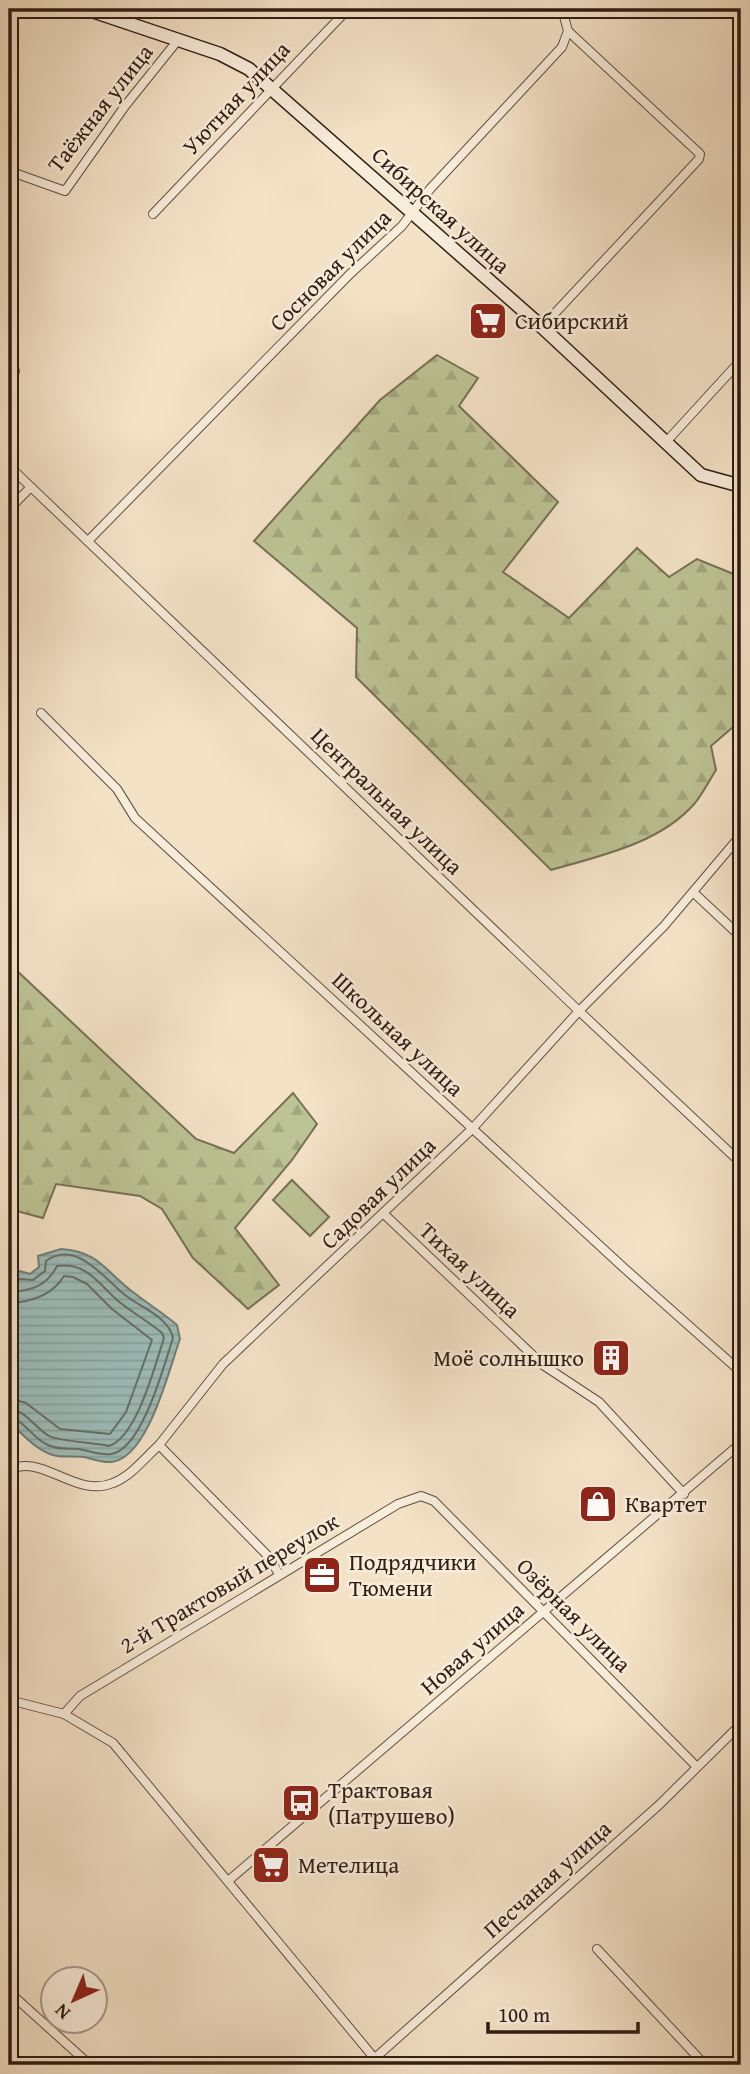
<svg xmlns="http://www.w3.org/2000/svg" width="750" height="2074" viewBox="0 0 750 2074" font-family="'Gentium Book Plus',serif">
<defs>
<pattern id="forest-firs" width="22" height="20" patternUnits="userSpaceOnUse" patternTransform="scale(1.75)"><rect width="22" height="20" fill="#bcc394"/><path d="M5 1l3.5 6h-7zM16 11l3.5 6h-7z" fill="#a2a77f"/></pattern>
<pattern id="water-rules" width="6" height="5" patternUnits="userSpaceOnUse" patternTransform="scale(1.75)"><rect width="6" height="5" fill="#9cbdba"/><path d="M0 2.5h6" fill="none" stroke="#87a29f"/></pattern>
</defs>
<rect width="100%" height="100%" fill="#f4e2c7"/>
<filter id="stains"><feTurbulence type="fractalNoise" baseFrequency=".00286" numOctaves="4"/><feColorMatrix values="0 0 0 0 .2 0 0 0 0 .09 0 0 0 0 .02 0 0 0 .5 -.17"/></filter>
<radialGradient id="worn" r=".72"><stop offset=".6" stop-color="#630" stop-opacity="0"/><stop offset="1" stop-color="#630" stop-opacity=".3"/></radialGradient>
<g fill="url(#forest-firs)" stroke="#767054" stroke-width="2">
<path d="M437 355 478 378 459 406 558 502 503 572 569 618 637 548 669 577 697 559 741 577V720L711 746 716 770C709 781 703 793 695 803 661 843 600 856 551 870L356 677 357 628 254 541 380 400Z"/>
<polygon points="14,968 196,1139 234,1153 293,1093 317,1124 292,1160 235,1228 279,1285 248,1309 193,1258 162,1209 140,1196 56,1184 43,1218 9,1209 9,1021 13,1017"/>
</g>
<polygon fill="#bcc394" stroke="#767054" stroke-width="2" points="292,1180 329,1217 310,1236 273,1200"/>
<path fill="url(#water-rules)" stroke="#717d77" stroke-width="2" d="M61 1249C98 1252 103 1268 129 1289 145 1302 162 1312 177 1325L180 1339C169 1369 148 1459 111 1462 103 1463 92 1459 84 1457 75 1456 66 1457 57 1456 38 1453 23 1434 9 1422V1280L20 1271 30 1274 39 1267 38 1256Z"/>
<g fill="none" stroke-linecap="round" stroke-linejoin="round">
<g stroke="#666d66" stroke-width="2">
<path d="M9 1284 20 1279 33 1280 45 1271 46 1261C76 1239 105 1279 125 1295 141 1308 169 1317 173 1338 164 1365 142 1450 111 1454 102 1456 89 1451 79 1449 68 1448 58 1450 48 1445 33 1439 24 1419 9 1418"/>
<path d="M9 1292C31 1291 47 1286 57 1266 86 1262 98 1283 117 1300 131 1312 148 1321 162 1333L164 1338C155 1365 137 1437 109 1446 96 1443 58 1441 49 1436 35 1428 26 1410 9 1409"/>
<path d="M9 1303C31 1302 52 1296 64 1276L73 1277 87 1284 112 1309 152 1340 126 1412 110 1434 60 1429 26 1403 9 1398"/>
</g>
<defs>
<g id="street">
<polyline points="9,171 65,191 125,106 178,40"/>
<polyline points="153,214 348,9"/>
<polyline points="542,327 699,159 700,154 568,31"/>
<polyline points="9,363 15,371 9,392"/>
<polyline points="666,442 741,360"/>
<polyline points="9,466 579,1011 741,1163"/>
<polyline points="9,509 31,487"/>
<polyline points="88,541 350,274 402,226 430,189 562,47 568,31 562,9"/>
<polyline points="41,713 117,789 135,818 624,1268 741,1372"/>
<polyline points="693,892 741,937"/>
<polyline points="384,1214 543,1365 599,1402 684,1494"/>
<path d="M9 1471C40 1451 75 1499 113 1483 131 1476 144 1459 159 1445"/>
<polyline points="279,1574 268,1556 159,1445 223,1364 472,1129 579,1011 664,926 741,835"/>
<polyline points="9,1700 64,1714 113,1743 380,2065"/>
<polyline points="64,1714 80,1696 398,1504 421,1496 434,1501 696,1766"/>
<polyline points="228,1881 741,1443"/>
<polyline points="597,1949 705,2065"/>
<polyline points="9,1992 90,2065"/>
<polyline points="375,2058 659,1805 741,1724"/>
</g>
<polyline id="secondary" points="86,9 220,54 249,69 542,327 701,475 741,486"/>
</defs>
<use href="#street" stroke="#614e40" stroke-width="10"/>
<use href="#secondary" stroke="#301d13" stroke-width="15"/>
<use href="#street" stroke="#f8ecdb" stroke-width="8"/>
<use href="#secondary" stroke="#f8ecdb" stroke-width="12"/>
</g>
<defs>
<symbol id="supermarket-square" viewBox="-11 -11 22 22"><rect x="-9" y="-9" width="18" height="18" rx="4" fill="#8f2418" stroke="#f8ecdb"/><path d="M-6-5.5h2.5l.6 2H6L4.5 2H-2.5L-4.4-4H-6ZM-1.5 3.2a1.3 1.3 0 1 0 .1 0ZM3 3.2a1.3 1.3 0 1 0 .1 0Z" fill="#fff"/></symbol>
<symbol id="building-square" viewBox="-11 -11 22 22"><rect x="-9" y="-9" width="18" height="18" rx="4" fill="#8f2418" stroke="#f8ecdb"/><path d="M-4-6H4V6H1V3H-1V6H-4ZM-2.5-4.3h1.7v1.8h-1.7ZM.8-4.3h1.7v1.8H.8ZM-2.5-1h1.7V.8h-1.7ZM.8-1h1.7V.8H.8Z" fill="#fff"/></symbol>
<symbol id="shop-square" viewBox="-11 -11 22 22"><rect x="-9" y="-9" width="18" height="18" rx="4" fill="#8f2418" stroke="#f8ecdb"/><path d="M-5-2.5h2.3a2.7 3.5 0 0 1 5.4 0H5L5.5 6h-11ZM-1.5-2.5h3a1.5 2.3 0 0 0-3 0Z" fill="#fff"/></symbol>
<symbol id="office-square" viewBox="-11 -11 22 22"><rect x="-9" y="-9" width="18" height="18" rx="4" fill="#8f2418" stroke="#f8ecdb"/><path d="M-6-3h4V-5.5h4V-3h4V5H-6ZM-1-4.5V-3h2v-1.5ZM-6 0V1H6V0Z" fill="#fff"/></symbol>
<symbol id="bus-square" viewBox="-11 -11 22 22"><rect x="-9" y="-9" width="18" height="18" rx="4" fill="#8f2418" stroke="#f8ecdb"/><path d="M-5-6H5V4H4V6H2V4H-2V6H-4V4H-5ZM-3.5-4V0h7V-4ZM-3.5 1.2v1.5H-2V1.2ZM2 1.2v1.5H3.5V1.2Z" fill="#fff"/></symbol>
</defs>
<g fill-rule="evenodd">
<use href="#supermarket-square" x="466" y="299" width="44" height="44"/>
<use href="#building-square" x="589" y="1336" width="44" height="44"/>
<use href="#shop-square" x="576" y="1482" width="44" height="44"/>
<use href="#office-square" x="300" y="1553" width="44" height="44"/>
<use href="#bus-square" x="279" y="1781" width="44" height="44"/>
<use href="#supermarket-square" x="249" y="1843" width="44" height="44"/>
</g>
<g text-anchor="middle" stroke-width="5" stroke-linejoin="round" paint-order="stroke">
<g font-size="23" fill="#301d13" stroke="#f8ecdb">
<text transform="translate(236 98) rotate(-47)" y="8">Уютная улица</text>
<text transform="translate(100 108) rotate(-52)" y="8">Таёжная улица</text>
<text transform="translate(441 210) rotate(42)" y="8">Сибирская улица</text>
<text transform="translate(330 270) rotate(-45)" y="8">Сосновая улица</text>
<text transform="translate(387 801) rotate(44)" y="8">Центральная улица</text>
<text transform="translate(398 1034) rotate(43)" y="8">Школьная улица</text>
<text transform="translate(378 1193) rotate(-44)" y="8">Садовая улица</text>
<text transform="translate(470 1270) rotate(43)" y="8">Тихая улица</text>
<text transform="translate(229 1583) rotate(-31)" y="8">2-й Трактовый переулок</text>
<text transform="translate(574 1615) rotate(45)" y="8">Озёрная улица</text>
<text transform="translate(472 1648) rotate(-41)" y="8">Новая улица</text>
<text transform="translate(547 1879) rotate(-42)" y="8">Песчаная улица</text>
</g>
<g font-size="23" fill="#301d13" stroke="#f8ecdb" text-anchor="start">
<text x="515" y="329">Сибирский</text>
<text x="584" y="1366" text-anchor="end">Моё солнышко</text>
<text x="625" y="1512">Квартет</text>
<text x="349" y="1570">Подрядчики<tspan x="349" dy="26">Тюмени</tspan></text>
<text x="328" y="1798">Трактовая<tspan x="328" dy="26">(Патрушево)</tspan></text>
<text x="298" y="1873">Метелица</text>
</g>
</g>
<rect width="750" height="2074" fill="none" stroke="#f4e2c7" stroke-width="35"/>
<rect x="10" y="10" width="729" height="2053" fill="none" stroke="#301d13" stroke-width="3.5"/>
<rect x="18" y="18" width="715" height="2039" fill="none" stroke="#301d13" stroke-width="2"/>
<g transform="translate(74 2000) rotate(224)"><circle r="33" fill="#f8ecdb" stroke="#a8998b" stroke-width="2"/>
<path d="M0-5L12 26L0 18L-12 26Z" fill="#8f2418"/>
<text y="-10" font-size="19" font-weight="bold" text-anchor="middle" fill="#301d13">N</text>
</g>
<path d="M488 2022v10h150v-10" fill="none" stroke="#301d13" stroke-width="3.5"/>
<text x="498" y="2022" font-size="21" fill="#301d13" stroke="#f8ecdb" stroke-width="5" paint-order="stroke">100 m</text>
<rect width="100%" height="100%" filter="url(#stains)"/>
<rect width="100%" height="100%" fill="url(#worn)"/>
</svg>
